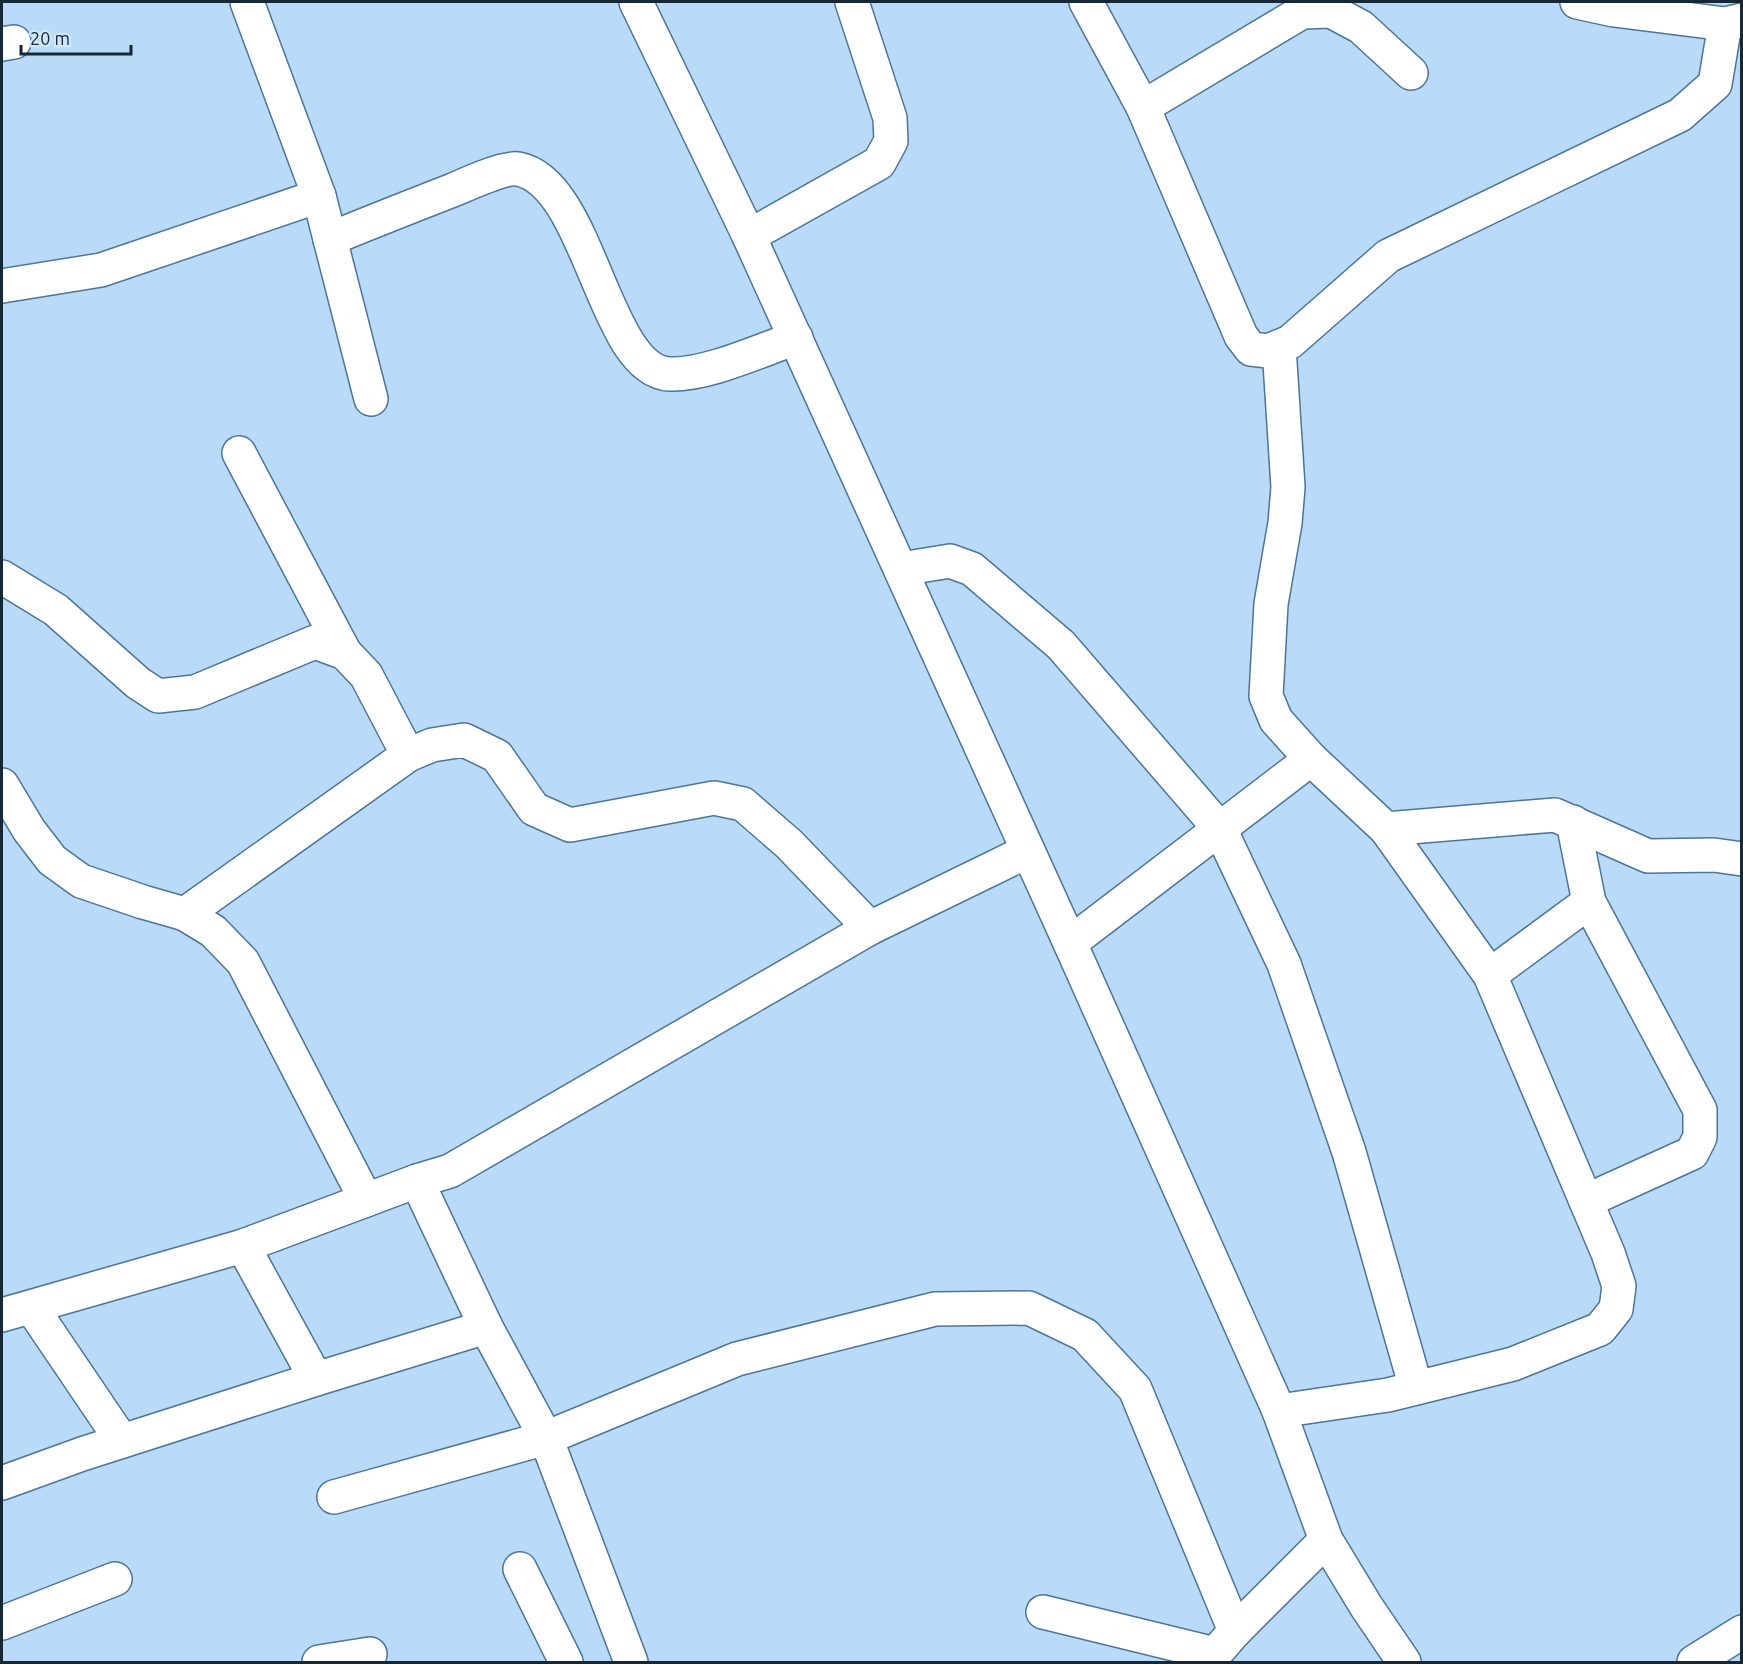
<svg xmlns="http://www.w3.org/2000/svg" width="1743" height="1664" viewBox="0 0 1743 1664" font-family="Ubuntu,sans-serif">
<rect width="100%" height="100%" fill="#b9dbf9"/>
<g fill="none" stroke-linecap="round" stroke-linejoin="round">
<defs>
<g id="minor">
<polyline points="247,2 319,196 371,399"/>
<polyline points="1086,2 1143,107 1241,336 1251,349 1268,351 1290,342 1388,256 1680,115 1715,84 1725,24"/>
<polyline points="1577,2 1614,10 1725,24 1742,20"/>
<polyline points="2,44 14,42"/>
<polyline points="1143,107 1302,12 1331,11 1361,27 1411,73"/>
<polyline points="749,236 879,163 891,141 890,118 852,2"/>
<path d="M330 239C371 222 412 206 453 190 467 184 504 167 518 169 590 182 603 370 669 374 705 376 761 350 796 338"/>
<polyline points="2,286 101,270 319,196"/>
<polyline points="1279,347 1288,487 1285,523 1271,604 1266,696 1276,720 1311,759"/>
<polyline points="239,453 345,653"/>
<polyline points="901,569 950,561 972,569 1061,645 1220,829 1284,964 1349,1152 1416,1388"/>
<polyline points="2,577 56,610 138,683 158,696 195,692 315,642 345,653 366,675 408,755"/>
<polyline points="2,785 29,830 52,860 81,881 143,902 185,914 213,931 243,962 366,1200"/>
<polyline points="1573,822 1589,902 1700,1110 1700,1137 1692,1153 1586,1201"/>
<polyline points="870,928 1028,851"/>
<polyline points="1070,943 1311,759 1386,829 1555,815 1648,856 1714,855 1742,859"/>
<polyline points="1490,975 1589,902"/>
<polyline points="417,1181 486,1327 546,1438 631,1662"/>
<polyline points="32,1308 122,1441"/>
<polyline points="2,1315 243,1246 417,1181 450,1171 870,928 789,844 743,804 714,798 570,825 534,809 497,756 464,740 432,745 408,755 185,914"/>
<polyline points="316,1379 486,1327"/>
<polyline points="1279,1411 1388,1395 1513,1364 1600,1329 1616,1309 1619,1286 1608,1253 1490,975 1386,829"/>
<polyline points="2,1483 82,1454 316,1379 243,1246"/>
<polyline points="334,1497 546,1438 737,1359 935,1309 1029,1308 1085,1335 1135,1389 1235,1631 1208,1662"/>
<polyline points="520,1569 566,1662"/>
<polyline points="1043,1612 1215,1654"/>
<polyline points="2,1623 115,1579"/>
<polyline points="1235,1631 1326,1540"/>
<polyline points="319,1662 370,1654"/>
<polyline points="1694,1662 1742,1632"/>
</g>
<polyline id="tertiary" points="636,2 749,236 1070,943 1279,1411 1326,1540 1366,1606 1404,1662"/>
</defs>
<use href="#minor" stroke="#4d7597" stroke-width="36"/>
<use href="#tertiary" stroke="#4d7597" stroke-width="36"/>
<use href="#minor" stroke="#fff" stroke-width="33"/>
<use href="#tertiary" stroke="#fff" stroke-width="33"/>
</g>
<rect width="1743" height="1664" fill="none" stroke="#162735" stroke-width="6"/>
<path d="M21 45v9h110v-9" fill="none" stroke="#162735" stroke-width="3"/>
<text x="30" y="45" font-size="18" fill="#162735" stroke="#cee7fe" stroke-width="4.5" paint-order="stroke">20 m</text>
</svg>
